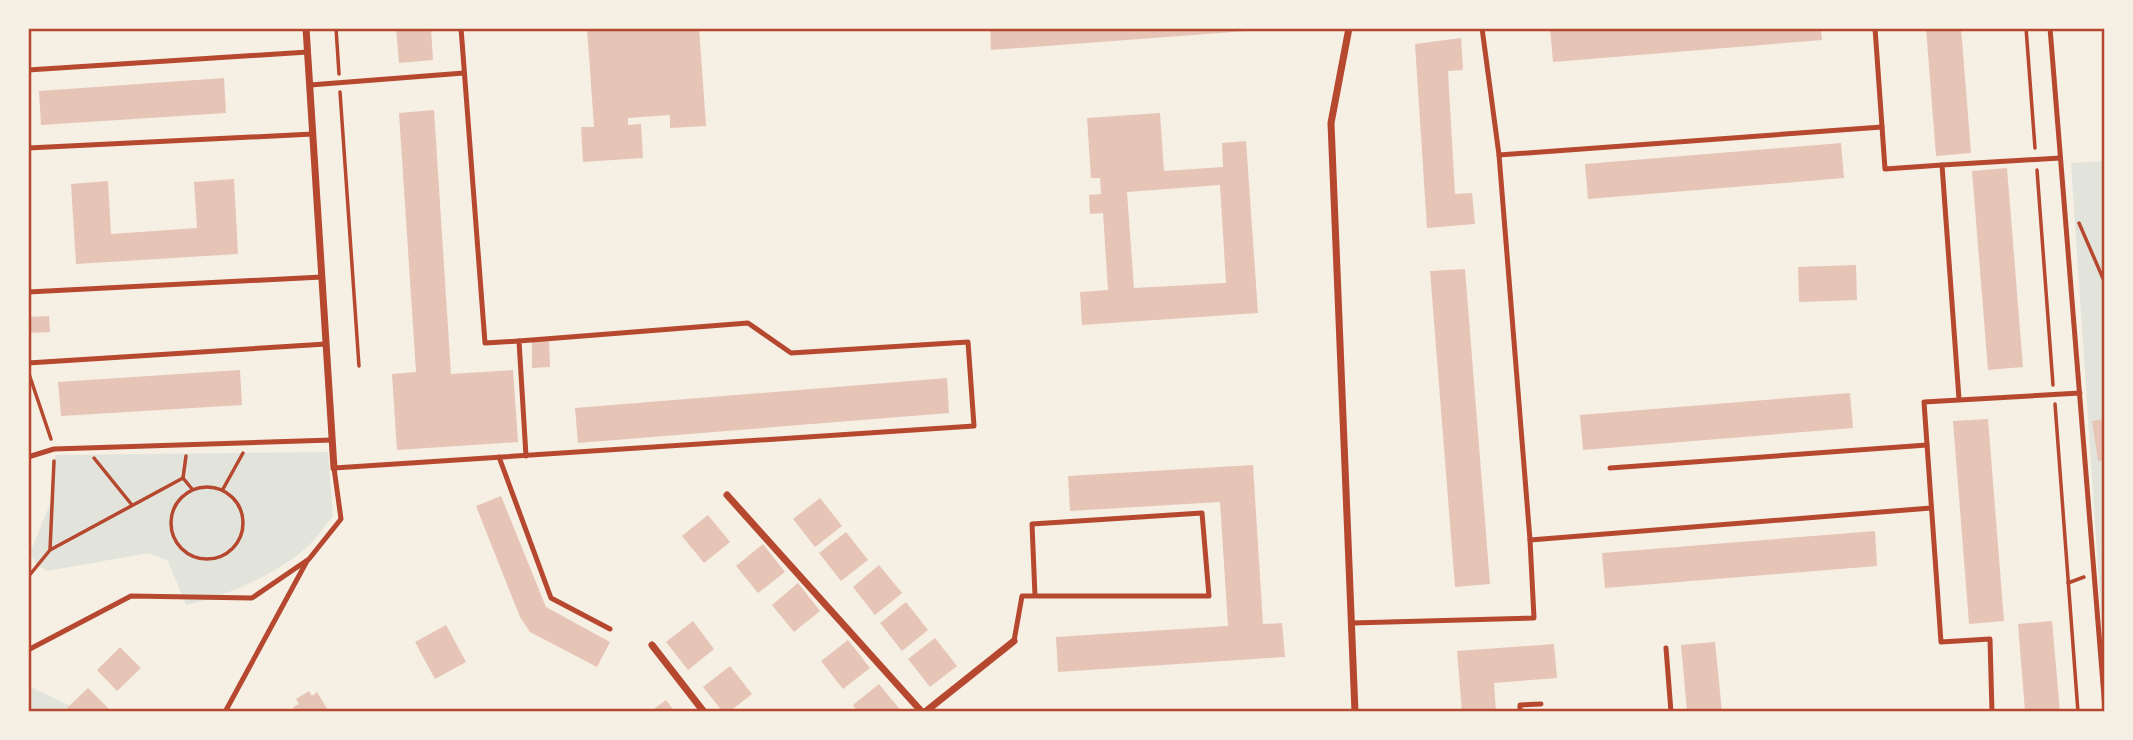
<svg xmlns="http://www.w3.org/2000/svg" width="2133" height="740" viewBox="0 0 2133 740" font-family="Ubuntu,sans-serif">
<rect width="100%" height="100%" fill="#f6efe4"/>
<g fill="#e2e4dc">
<polygon points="2105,161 2105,673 2071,163"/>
<path d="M328 452 333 516C323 528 313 544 300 553 270 577 224 597 186 605L168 561 149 553 47 571 36 564 30 553 54 494 55 455Z"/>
<polygon points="28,686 84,712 28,712"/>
</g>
<g fill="#e6c5b7" fill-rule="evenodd">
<polygon points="396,28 431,28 433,60 399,63"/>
<polygon points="587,28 699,28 706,126 670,128 670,115 628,118 628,125 641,124 643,158 583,162 581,127 594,127"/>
<polygon points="990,28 1260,28 1260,30 991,50"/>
<polygon points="1550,28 1821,28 1822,40 1553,62"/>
<polygon points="1926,28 1961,28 1971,153 1936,156"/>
<polygon points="1461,38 1463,70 1448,71 1455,194 1472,193 1475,224 1427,228 1415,44"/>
<polygon points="224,78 226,113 41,125 39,91"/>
<polygon points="434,110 451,374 513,370 518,442 397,450 392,374 416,372 399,113"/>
<path d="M1160 113 1164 171 1223 167 1222 143 1246 141 1258 313 1082 325 1080 292 1108 290 1103 213 1090 214 1089 195 1101 194 1100 178H1091L1087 118ZM1220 185 1226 283 1134 288 1127 192Z"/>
<polygon points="1841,143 1844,178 1588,199 1585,164"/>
<polygon points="2007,168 2023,367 1988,370 1972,171"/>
<polygon points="234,179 238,254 76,264 71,184 108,181 111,234 197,228 194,182"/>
<polygon points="1856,265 1857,300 1799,302 1798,267"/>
<polygon points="1465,269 1490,584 1455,587 1430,271"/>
<polygon points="49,316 50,332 28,333 28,317"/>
<polygon points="532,341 549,341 550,367 532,368"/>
<polygon points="240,370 242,405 61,416 58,382"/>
<polygon points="947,378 949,413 578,443 575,408"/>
<polygon points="1850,393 1853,428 1583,450 1580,415"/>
<polygon points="1988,419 2004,621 1969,624 1953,421"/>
<polygon points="2105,419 2105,460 2098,461 2092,421"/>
<polygon points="1253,465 1263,624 1282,623 1285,657 1058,672 1056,637 1228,626 1220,502 1070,511 1068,476"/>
<polygon points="501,496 546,607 610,642 597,667 530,632 520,617 476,506"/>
<polygon points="820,498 842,526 815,547 793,519"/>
<polygon points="708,515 730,542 704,563 682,536"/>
<polygon points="1875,531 1877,566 1605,588 1602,553"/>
<polygon points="846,532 868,560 841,581 819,553"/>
<polygon points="763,544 785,572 758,593 736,566"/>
<polygon points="879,565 902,593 875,615 853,587"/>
<polygon points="798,583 820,611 794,632 772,605"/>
<polygon points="906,602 928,630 902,651 880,623"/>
<polygon points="693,621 714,649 688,670 666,642"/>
<polygon points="2052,621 2060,712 2025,712 2018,624"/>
<polygon points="446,625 466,662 435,679 415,642"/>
<polygon points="935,638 957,666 930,687 908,659"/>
<polygon points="848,640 870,668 843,689 821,661"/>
<polygon points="1715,642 1722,712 1687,712 1681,645"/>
<polygon points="1554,644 1557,678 1494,683 1496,712 1462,712 1457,651"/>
<polygon points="120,647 141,668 117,691 97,670"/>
<polygon points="730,666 752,694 729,712 723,712 703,687"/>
<polygon points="879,684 902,712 858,712 853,705"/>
<polygon points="88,688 109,709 106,712 66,712 64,711"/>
<polygon points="309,691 312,696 317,692 329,712 296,712 293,707 299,704 296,699"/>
<polygon points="666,700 675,712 650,712"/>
</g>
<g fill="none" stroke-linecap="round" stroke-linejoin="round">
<g stroke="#b5482f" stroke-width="3.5">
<polyline points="336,28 339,74"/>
<polyline points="2026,28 2035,148"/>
<polyline points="340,92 359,366"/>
<polyline points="2037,170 2053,385"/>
<polyline points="2079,223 2105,283"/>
<polyline points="29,374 51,439"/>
<polyline points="2055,404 2078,712"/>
<polyline points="94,458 132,505"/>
<polyline points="183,478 186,456"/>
<circle cx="207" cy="523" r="36"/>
<polyline points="223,489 243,453"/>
<polyline points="50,550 183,478 192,489"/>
<polyline points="28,577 50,550 54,461"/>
<polyline points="2068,583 2084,577"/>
</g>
<g stroke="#b5482f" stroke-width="5">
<polyline points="461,28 485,343 519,341"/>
<polyline points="1875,28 1885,169 1942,165"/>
<polyline points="2050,28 2105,709"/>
<polyline points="28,70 308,52"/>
<polyline points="310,85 464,73"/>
<polyline points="28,148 313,134"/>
<polyline points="1499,155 1882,127"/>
<polyline points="28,292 322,277"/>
<polyline points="28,363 326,344"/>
<polyline points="1959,399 1942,165 2060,158"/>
<polyline points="28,457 54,449 332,440"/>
<polyline points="499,457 551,598 610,629"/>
<polyline points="1610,468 1927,445"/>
<polyline points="1530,540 1931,508"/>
<polyline points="1352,623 1534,618 1530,540 1499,155 1482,28"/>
<polyline points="1014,641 1022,596 1209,596 1202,513 1032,524 1035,596"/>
<polyline points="1666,648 1671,712"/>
<polyline points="28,650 131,596 252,598 309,559 341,519 334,468 974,426 968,342 791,353 748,323 519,341 526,456"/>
<polyline points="225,712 307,561"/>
<polyline points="1520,712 1520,705 1541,704"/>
<polyline points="1992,712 1990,639 1941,642 1924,402 2080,393"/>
</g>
<g stroke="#b5482f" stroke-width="7">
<polyline points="306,28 334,468"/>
<polyline points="1349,28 1331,123 1355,712"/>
<polyline points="727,495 922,712"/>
<polyline points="652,645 704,712"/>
<polyline points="925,712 1014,641"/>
</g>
</g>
<rect width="2133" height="740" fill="none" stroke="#f6efe4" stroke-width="60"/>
<rect x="30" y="30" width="2073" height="680" fill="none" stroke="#b5482f" stroke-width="2.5"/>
</svg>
